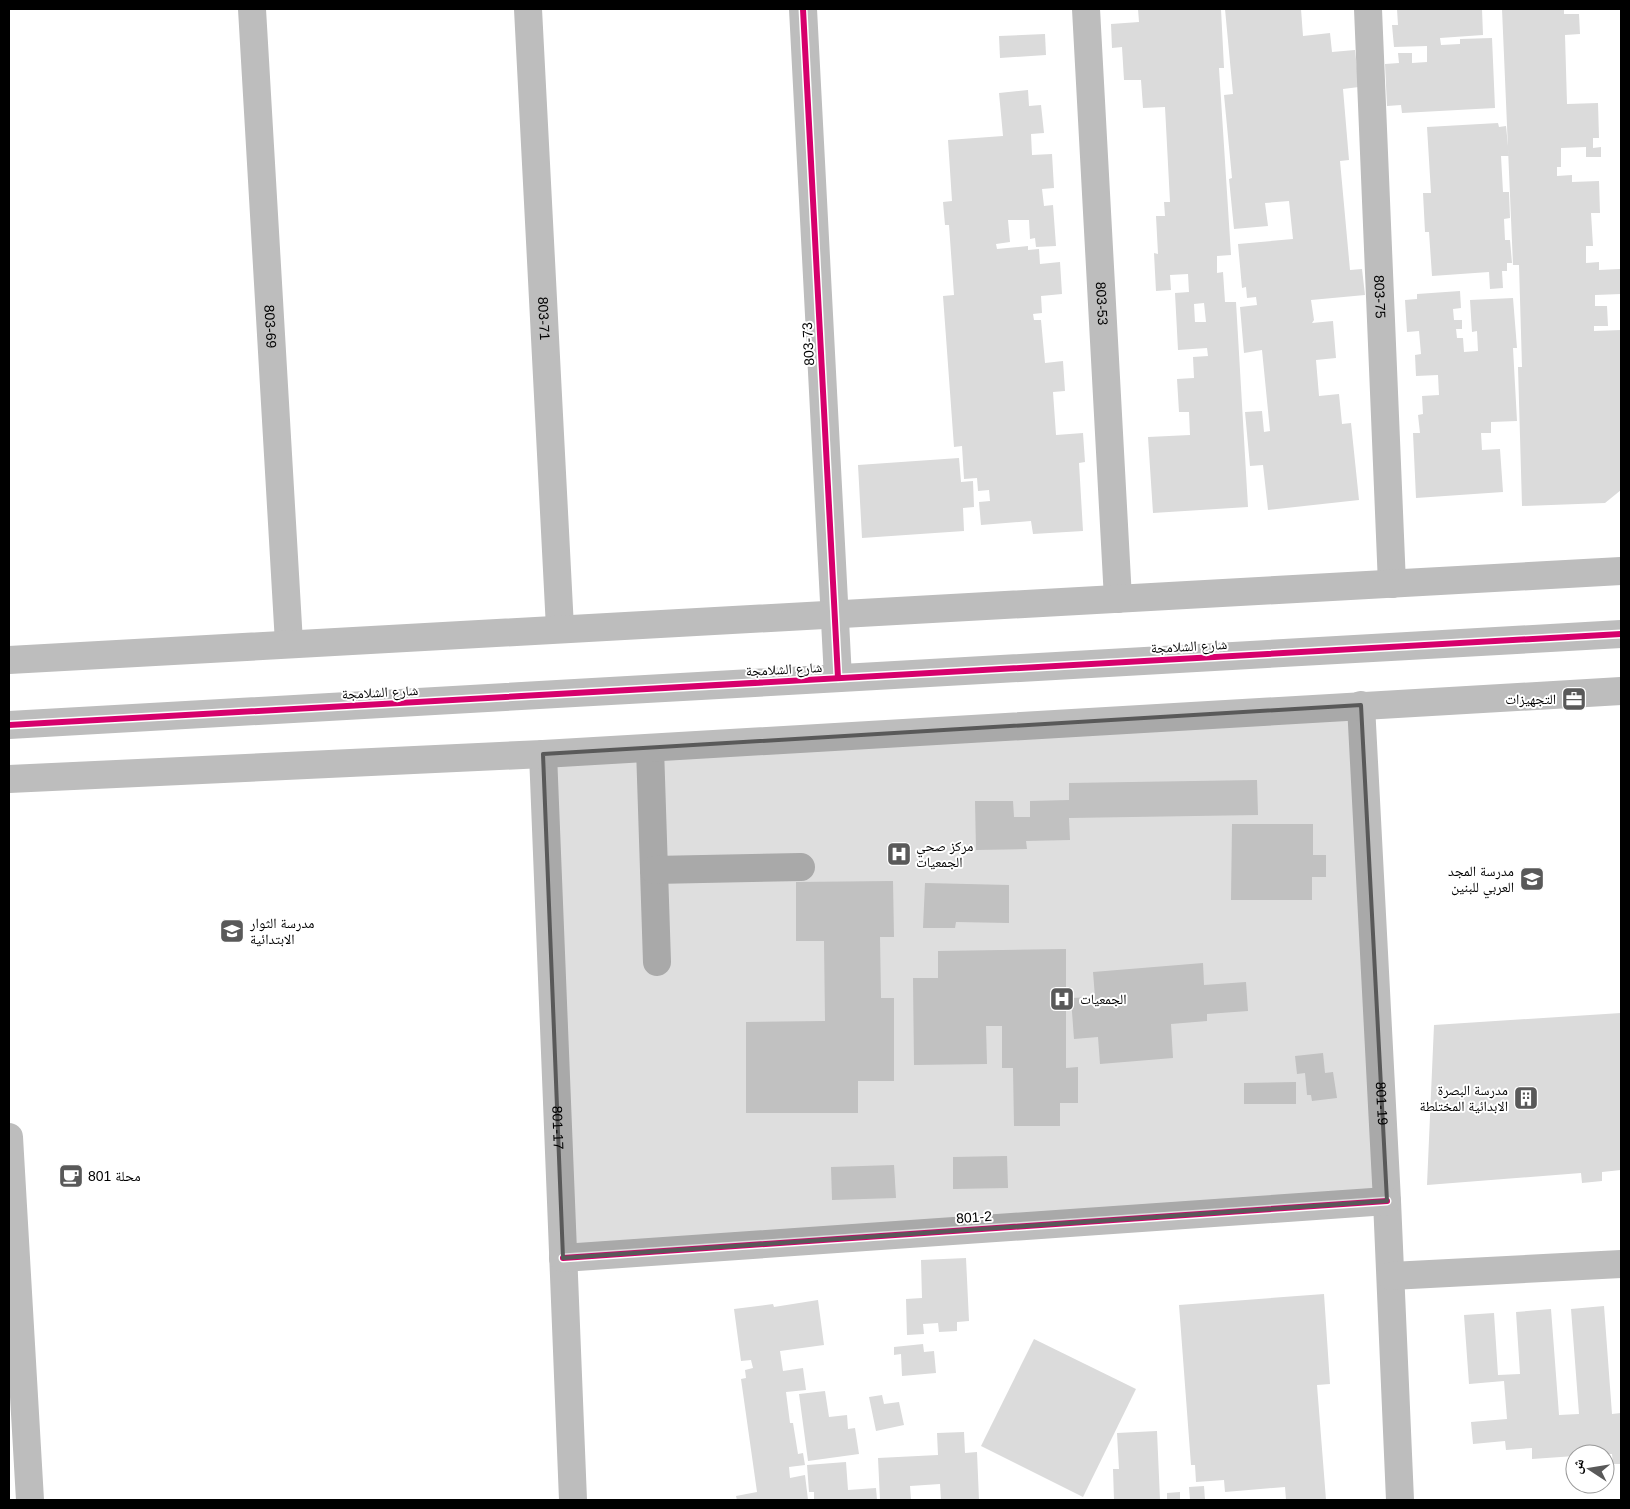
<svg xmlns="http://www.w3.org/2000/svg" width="1630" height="1509" viewBox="0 0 1630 1509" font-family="Arial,'Noto Naskh Arabic',sans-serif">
<rect width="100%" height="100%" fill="#fff"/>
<g fill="#dbdbdb" fill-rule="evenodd">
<path d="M1138 9H1221L1224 68H1219L1231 255 1217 256V273L1223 272 1225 302H1236L1248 507 1153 513 1148 437 1190 435 1189 412H1179L1177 379 1194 378 1193 357 1208 356 1207 348 1178 350 1175 293 1189 292 1188 274 1170 275 1171 290 1156 291 1154 253 1158 254 1156 216H1165L1164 202H1170L1165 107 1143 108 1141 80H1124L1122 47 1112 48 1111 24 1139 22ZM1204 303 1206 322H1195L1194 304Z"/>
<polygon points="1225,9 1301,9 1303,36 1330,33 1332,52 1355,50 1359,87 1343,89 1349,160 1340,161 1350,270 1362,269 1365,295 1311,300 1314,320 1312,323 1333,321 1336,358 1316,360 1319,396 1339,394 1342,424 1351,423 1359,500 1268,510 1263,465 1250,466 1245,412 1262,411 1264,432 1270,431 1262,350 1244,353 1240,307 1257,305 1256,297 1247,298 1246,287 1242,288 1238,244 1293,239 1289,201 1265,203 1268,226 1234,229 1229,179 1232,178 1224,95 1233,94"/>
<polygon points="1397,9 1482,9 1483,35 1440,38 1441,45 1460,44 1460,39 1492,38 1495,108 1402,113 1401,105 1387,106 1385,64 1399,63 1398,53 1412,53 1412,63 1427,62 1427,46 1394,47 1392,25 1398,25"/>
<polygon points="1502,9 1564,9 1564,14 1579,14 1580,34 1565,35 1567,104 1598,103 1599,138 1593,138 1593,148 1601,147 1601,157 1586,157 1586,147 1561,148 1561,167 1557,167 1557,176 1572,175 1572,182 1599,181 1600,213 1591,213 1593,246 1586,246 1586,263 1599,262 1599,270 1620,269 1621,294 1595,295 1595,306 1607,306 1608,326 1594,326 1594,331 1621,330 1621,490 1605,503 1522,506 1518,367 1522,367 1519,265 1513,265"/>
<polygon points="1045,34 1046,55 1000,58 999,36"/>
<polygon points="1028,90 1029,106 1041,105 1044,133 1031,134 1032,155 1052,154 1054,188 1042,189 1044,206 1053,205 1056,246 1036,247 1035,238 1030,239 1029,220 1008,220 1010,242 996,244 997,249 1028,246 1028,250 1039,249 1040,264 1060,262 1062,294 1041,296 1042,313 1033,314 1034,320 1041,320 1045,363 1063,361 1065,391 1053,392 1056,435 1083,433 1085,462 1079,463 1083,531 1033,534 1031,521 981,525 979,502 990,501 989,490 978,491 977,478 964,479 962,446 954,447 943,296 954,295 949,225 945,225 943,202 952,201 948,140 1003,136 999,93"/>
<polygon points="1498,123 1499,127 1506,126 1509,156 1501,156 1503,192 1509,192 1510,218 1504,219 1505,240 1510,240 1512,263 1507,263 1507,271 1502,271 1503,288 1490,289 1489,272 1432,276 1429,232 1425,232 1423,193 1431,193 1427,127"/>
<polygon points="1460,291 1461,308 1453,309 1454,320 1462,320 1462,329 1456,329 1457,338 1463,338 1464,352 1478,351 1477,331 1472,332 1470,300 1513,298 1517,348 1513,348 1517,421 1491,422 1491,433 1481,433 1482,450 1500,449 1503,492 1416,498 1413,433 1420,433 1418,415 1423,414 1422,396 1439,395 1438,375 1416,376 1415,355 1421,354 1419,331 1407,332 1405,300 1417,299 1417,294"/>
<polygon points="959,458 961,482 973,481 974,507 963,508 964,531 862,538 858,465"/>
<polygon points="1257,780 1258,815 1069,818 1070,840 1026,841 1027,849 976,850 975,801 1013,801 1014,817 1030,817 1030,801 1069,800 1069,783"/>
<polygon points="1232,824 1313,824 1313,855 1326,855 1326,877 1312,877 1312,900 1231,900"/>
<polygon points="893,881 894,937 880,937 881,998 894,998 894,1081 858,1081 858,1113 746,1113 746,1022 825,1021 824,941 796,941 796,882"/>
<polygon points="925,883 1009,885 1009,923 956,922 955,928 923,928"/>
<polygon points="1066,949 1066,1068 1078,1067 1078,1103 1060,1103 1060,1126 1014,1126 1013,1068 1002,1068 1002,1026 986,1026 987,1064 914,1065 913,978 938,978 938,951"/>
<polygon points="1203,963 1204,985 1246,982 1248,1011 1207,1014 1207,1021 1171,1024 1173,1058 1100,1064 1098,1037 1074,1039 1071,998 1095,997 1093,972"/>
<polygon points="1621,1013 1621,1170 1602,1172 1602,1181 1582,1183 1581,1173 1427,1185 1434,1025"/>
<polygon points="1323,1053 1325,1073 1333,1072 1337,1098 1312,1101 1311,1095 1307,1095 1305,1073 1297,1074 1295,1056"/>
<polygon points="1296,1082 1296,1104 1244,1104 1244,1083"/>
<polygon points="1007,1156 1008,1188 953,1189 953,1157"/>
<polygon points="894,1165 896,1198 832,1200 831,1167"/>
<polygon points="966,1258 969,1321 957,1322 957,1331 939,1332 938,1323 923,1324 924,1334 907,1335 906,1299 922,1298 921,1260"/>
<polygon points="1324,1294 1330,1384 1317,1385 1326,1500 1286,1500 1285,1487 1225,1492 1224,1480 1196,1482 1195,1465 1191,1465 1179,1305"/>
<polygon points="818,1300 824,1345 780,1351 783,1371 803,1368 806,1390 786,1392 790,1423 793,1423 798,1454 803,1453 805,1465 789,1467 790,1478 805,1475 808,1500 737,1500 736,1496 757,1492 741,1379 746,1378 745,1370 753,1368 751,1360 741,1361 734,1309 773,1304 774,1307"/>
<polygon points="1604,1306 1612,1414 1621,1413 1621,1464 1613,1464 1612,1454 1575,1454 1575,1456 1532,1459 1532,1448 1506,1450 1505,1441 1473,1444 1471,1422 1507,1419 1504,1381 1469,1384 1464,1315 1494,1313 1498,1375 1520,1374 1516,1312 1551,1309 1559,1415 1579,1414 1571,1309"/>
<polygon points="1034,1339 1136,1389 1083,1497 981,1446"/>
<polygon points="923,1344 924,1352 934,1351 936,1373 902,1376 901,1354 894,1355 894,1347"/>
<polygon points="825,1391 829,1417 847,1415 848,1429 855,1428 859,1454 808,1461 799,1394"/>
<polygon points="882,1395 884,1404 899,1402 904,1425 876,1431 869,1397"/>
<polygon points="1157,1431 1160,1500 1114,1500 1113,1469 1119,1469 1117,1433"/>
<polygon points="964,1432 965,1453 977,1452 979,1500 941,1500 940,1484 910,1486 911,1500 880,1500 878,1458 938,1455 937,1433"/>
<polygon points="846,1462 848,1490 876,1488 877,1500 814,1500 814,1492 809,1492 807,1465"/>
<polygon points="1204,1486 1205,1500 1190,1500 1189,1487"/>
<polygon points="1180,1492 1180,1500 1167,1500 1167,1493"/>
</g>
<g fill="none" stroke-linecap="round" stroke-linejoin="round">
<g stroke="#bdbdbd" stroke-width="28">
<path id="s1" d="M252 9 289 643"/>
<path id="s2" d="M528 9 560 628"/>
<polyline points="803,9 838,678"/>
<path id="s3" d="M1086 9 1118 599"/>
<path id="s4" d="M1368 9 1392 584"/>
<polyline points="9,660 1621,571"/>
<path id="s5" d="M1361 705 1387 1201 1400 1500"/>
<polyline points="9,725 1621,634"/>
<polyline points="650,748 657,962"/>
<path id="s6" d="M543 754 573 1500"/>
<polyline points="9,779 543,754 1621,691"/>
<polyline points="654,870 801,867"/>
<polyline points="9,1137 30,1500"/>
<polyline points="563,1258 1387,1201"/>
<polyline points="1391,1276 1621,1264"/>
</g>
<defs>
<g id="cycleway">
<polyline points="803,9 838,678"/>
<polyline points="9,725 1621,634"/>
<polyline points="563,1258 1387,1201"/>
</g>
</defs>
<use href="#cycleway" stroke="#fff" stroke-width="9"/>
<use href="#cycleway" stroke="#d6006c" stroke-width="6"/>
</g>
<path fill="#595959" fill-opacity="0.2" stroke="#595959" stroke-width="4" stroke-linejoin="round" d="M1361 705 1387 1201 563 1258 543 754Z"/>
<defs>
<symbol id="office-square" viewBox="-11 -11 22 22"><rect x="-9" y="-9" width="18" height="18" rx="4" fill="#595959" stroke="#fff"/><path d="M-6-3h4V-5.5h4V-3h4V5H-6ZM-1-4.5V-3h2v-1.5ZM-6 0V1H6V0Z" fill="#fff"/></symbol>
<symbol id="hospital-square" viewBox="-11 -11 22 22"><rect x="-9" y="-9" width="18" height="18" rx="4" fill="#595959" stroke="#fff"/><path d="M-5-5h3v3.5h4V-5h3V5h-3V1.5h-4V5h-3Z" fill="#fff"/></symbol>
<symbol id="school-square" viewBox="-11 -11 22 22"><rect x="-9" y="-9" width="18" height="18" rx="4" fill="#595959" stroke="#fff"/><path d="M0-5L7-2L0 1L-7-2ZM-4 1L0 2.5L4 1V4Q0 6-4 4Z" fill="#fff"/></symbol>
<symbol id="building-square" viewBox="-11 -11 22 22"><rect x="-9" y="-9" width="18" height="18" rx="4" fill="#595959" stroke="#fff"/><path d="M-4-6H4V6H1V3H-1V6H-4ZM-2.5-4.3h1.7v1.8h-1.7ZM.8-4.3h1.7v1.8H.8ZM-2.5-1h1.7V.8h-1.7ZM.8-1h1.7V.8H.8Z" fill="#fff"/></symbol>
<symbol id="cafe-square" viewBox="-11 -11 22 22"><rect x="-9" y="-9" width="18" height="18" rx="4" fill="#595959" stroke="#fff"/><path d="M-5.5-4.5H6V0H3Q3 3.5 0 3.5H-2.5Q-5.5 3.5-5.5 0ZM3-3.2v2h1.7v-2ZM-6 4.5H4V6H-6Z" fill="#fff"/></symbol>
</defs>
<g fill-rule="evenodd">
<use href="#office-square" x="1560" y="685" width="28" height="28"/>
<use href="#hospital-square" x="885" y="840" width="28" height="28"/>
<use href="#school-square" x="1518" y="865" width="28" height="28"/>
<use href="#school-square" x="218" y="917" width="28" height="28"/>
<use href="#hospital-square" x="1048" y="985" width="28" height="28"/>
<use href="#building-square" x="1512" y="1084" width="28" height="28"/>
<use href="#cafe-square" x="57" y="1162" width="28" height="28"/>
</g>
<g text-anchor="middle" stroke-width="4" stroke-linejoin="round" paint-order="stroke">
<g font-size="14" fill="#000" stroke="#fff">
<text dy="5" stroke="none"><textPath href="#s4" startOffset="288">803-75</textPath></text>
<text dy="5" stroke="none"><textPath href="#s3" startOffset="295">803-53</textPath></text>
<text dy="5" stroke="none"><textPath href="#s2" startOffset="310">803-71</textPath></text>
<text dy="5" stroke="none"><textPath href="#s1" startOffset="318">803-69</textPath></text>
<text transform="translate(808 344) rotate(-93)" y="5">803-73</text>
<text transform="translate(1189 646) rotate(-3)" y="5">شارع الشلامجة</text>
<text transform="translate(784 669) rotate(-3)" y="5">شارع الشلامجة</text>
<text transform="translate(380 692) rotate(-3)" y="5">شارع الشلامجة</text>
<text dy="5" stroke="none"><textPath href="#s5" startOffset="399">801-19</textPath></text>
<text dy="5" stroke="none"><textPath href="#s6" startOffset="374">801-17</textPath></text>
<text transform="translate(974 1217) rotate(-4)" y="5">801-2</text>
</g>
<g font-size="14" fill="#000" stroke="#fff" text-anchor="start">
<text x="1556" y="704" text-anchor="end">التجهيزات</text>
<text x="916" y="851">مركز صحي<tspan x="916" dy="16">الجمعيات</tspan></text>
<text x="1514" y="876" text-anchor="end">مدرسة المجد<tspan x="1514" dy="16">العربي للبنين</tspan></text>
<text x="250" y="928">مدرسة الثوار<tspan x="250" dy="16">الابتدائية</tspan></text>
<text x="1080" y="1004">الجمعيات</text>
<text x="1508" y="1095" text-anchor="end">مدرسة البصرة<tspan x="1508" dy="16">الابدائية المختلطة</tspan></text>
<text x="88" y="1181">محلة 801</text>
</g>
</g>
<rect width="1630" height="1509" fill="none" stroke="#000000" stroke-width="20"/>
<g transform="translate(1590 1469) rotate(282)"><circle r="24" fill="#ffffff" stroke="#999999"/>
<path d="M0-4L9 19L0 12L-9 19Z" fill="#595959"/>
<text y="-8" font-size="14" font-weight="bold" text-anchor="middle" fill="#000000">ش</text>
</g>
</svg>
